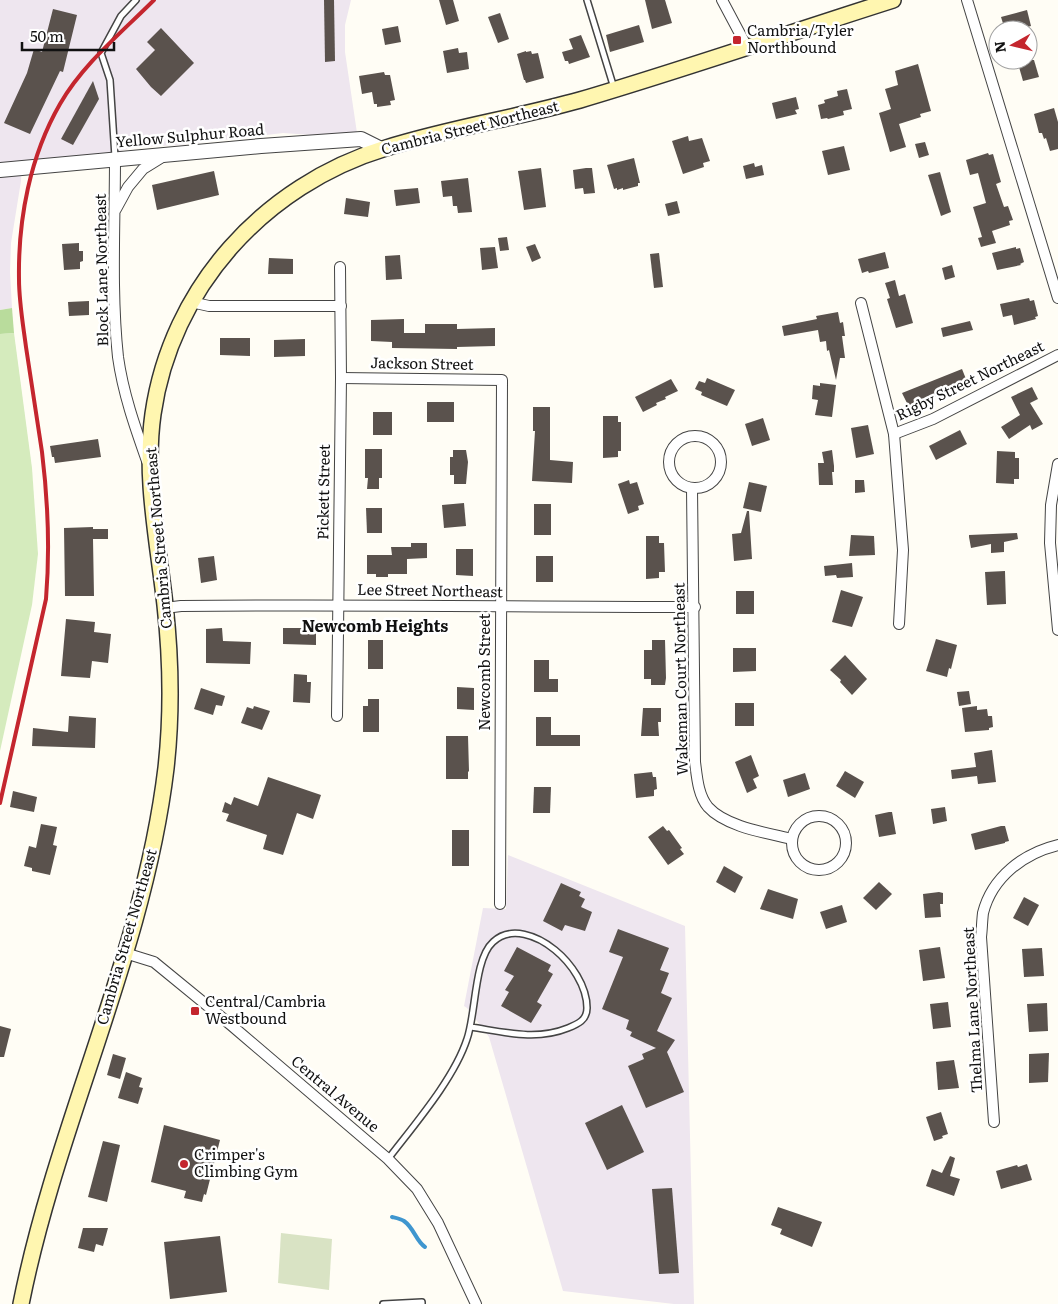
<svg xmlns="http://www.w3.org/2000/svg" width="1058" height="1304" viewBox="0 0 1058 1304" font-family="Literata,serif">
<rect width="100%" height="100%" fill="#fffdf5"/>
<g fill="#eee6ef">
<polygon points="0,0 351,0 345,25 345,52 357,133 311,135 283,133 180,145 138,147 105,154 22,161 21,181 11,243 10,272 12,308 0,310"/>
<polygon points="508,855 685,926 694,1304 674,1304 563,1291 489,1037 467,1008 464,1006 483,908 506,909"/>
</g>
<polygon fill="#d5ebbd" points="14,333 32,468 38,554 32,605 0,751 0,334"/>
<polygon fill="#b9dc9c" points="12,308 14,333 0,334 0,310"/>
<polygon fill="#d9e3c4" points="281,1233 332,1239 329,1290 278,1283"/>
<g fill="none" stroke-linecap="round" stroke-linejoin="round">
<path stroke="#3f96cf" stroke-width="4" d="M392 1217C396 1218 401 1219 404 1221 414 1228 416 1241 425 1247"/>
</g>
<g fill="#5a524d">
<polygon points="324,0 334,0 335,61 325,62"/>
<polygon points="439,0 453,0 459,21 446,25"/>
<polygon points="645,0 665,0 672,23 652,29"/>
<polygon points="53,9 77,15 63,72 60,71 30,134 4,123 27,73 34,49 42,52"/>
<polygon points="1027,10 1031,26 1016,30 1005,30 1001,17"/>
<polygon points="500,13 509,39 498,43 488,17"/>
<polygon points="639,25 644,42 610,52 606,35"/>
<polygon points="398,26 401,42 385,45 382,29"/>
<polygon points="161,28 194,63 161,96 151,87 136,69 155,50 147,42"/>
<polygon points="581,35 590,57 569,64 568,61 565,61 562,52 573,49 569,39"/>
<polygon points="458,48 459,53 467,52 469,69 447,73 443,51"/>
<polygon points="526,51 526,52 531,51 532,54 538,53 544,78 526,83 525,80 524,80 517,54"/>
<polygon points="1017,60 1034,60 1039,77 1023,81"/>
<polygon points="918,64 931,111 920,114 921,117 899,124 906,147 890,152 879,113 891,109 885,89 898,85 895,71"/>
<polygon points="384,72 385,75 390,75 395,100 390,101 391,105 377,107 377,104 374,104 372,92 362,94 359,76"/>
<polygon points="93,81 99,99 73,145 61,139"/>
<polygon points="847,89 852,109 843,111 844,115 828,119 827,118 821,119 818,105 825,103 824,100 838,96 837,91"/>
<polygon points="796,97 799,109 795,110 797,114 776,119 772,103"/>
<polygon points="1054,108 1058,122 1058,149 1050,151 1046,138 1044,139 1042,133 1039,133 1034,114"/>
<polygon points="688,136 689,141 702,138 710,161 703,163 704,167 683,174 672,141"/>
<polygon points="925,142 929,155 919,158 915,144"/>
<polygon points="844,146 850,170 828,175 822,151"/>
<polygon points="988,153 989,155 993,154 1001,182 996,184 1004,207 1008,206 1013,220 1009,221 1010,225 992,231 996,243 981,247 978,238 982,237 973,207 986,203 978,173 970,175 966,160"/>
<polygon points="634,158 640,183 638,183 638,186 623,190 623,188 617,190 617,188 614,189 607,165"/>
<polygon points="754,163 755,167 762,165 764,175 746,179 743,166"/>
<polygon points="541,168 546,207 524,210 518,171"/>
<polygon points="586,168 592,168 595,193 584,194 583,188 575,189 573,170"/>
<polygon points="214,171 219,195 157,210 152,185"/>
<polygon points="940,172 951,212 941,216 928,175"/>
<polygon points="468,178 472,212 458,213 457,206 453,206 452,196 443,197 441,181"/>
<polygon points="418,188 420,203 396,206 394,190"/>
<polygon points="346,198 370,202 368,217 344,214"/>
<polygon points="677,201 680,213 668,216 665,204"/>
<polygon points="507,237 509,250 500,251 498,238"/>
<polygon points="79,243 79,251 83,251 83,261 80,262 80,269 64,270 62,244"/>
<polygon points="535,244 541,258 532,262 526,247"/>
<polygon points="495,247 498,268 482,270 480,248"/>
<polygon points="1016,247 1016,249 1020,248 1024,262 1020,264 1021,265 997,270 992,253"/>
<polygon points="885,252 889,268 869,273 868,271 862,273 858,259"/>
<polygon points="659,253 663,287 654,288 650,254"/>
<polygon points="400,255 402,279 386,280 385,256"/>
<polygon points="269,258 293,259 293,274 268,274"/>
<polygon points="952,265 955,277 945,280 942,268"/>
<polygon points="895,280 899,296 905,294 913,323 896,328 887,299 890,298 885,283"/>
<polygon points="1029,298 1030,301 1034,300 1038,316 1035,317 1036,319 1014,325 1012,315 1003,317 1000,304"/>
<polygon points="89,301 89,315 69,316 68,302"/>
<polygon points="838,312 840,323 843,322 845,336 842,336 845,358 840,358 836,380 829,350 827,351 826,341 820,342 818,330 784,336 782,326 817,319 816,316"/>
<polygon points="404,319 404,333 425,333 425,324 457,324 457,329 495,328 495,346 457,347 457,349 392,348 392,342 371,341 371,320"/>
<polygon points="970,321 973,330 943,337 941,328"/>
<polygon points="220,338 250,338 250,356 220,355"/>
<polygon points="305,339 305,356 274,357 274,340"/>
<polygon points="962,369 968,384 929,399 929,401 909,407 902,393"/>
<polygon points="707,378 735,390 727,406 701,395 702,392 695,389 699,381 705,383"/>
<polygon points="671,379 678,391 665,397 666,399 656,403 657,405 643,412 635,397"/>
<polygon points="820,383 836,385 832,417 815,415 818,400 812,399 813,385 820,386"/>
<polygon points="1032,387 1038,399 1030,403 1043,424 1032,430 1030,425 1009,439 1001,427 1020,415 1011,397"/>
<rect x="427" y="402" width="27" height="20"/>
<polygon points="533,407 550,407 550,460 573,462 572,483 532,481 535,431 533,431"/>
<rect x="373" y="412" width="19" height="23"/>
<polygon points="603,416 618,416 618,422 621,422 621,451 618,451 618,457 603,458"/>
<polygon points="763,418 770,440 752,446 745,424"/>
<polygon points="868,425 874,454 856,458 851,428"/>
<polygon points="960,430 967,444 936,460 929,446"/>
<polygon points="98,439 101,457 55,463 54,457 52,457 50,446"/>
<polygon points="365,449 382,449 382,478 379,478 379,489 367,489 368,478 365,478"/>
<polygon points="453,450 466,450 468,462 466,484 454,484 454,475 450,475 450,457 453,457"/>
<polygon points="832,450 834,466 834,472 832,472 833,485 819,485 818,463 824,463 822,452"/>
<polygon points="997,451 1015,452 1015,458 1019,458 1019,479 1014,479 1014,484 996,483"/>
<polygon points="629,480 630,484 637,482 644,504 638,506 639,510 628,514 618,484"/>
<polygon points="855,480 864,480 865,492 855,493"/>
<polygon points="749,482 767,486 761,512 743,508"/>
<polygon points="464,503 466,526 444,528 442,505"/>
<rect x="534" y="504" width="17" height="31"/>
<polygon points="366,508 382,508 382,533 367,533"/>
<polygon points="747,511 749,511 752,559 734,561 732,534 741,533"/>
<polygon points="93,527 93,529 108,529 108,539 93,539 94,596 65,596 64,528"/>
<polygon points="1017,533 1018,539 1004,542 1004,552 991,553 991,544 971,548 969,537 969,535"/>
<polygon points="851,535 874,536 875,555 849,556"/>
<polygon points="646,536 659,536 659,543 664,543 665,572 659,572 659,578 646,579"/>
<polygon points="411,543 427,543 427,558 407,559 407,574 388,574 388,577 376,577 376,574 367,574 367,555 392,555 391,547 411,547"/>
<polygon points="456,549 473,549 473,576 456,575"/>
<polygon points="214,556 217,580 201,583 198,558"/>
<rect x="536" y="556" width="17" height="26"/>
<polygon points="852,563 853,577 837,578 836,575 825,576 824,566"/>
<polygon points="1005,571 1006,604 987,605 985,572"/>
<polygon points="841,590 863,597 852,627 832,622"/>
<rect x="736" y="591" width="18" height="23"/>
<polygon points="66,619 95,622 94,632 111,634 108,663 92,661 90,678 61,676"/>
<polygon points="222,628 223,641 251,642 250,664 206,663 206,629"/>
<polygon points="283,628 310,628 310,632 316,632 316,645 283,644"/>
<polygon points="936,639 957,645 951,669 949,668 947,677 926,671"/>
<rect x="368" y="640" width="15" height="29"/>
<polygon points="652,640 665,640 666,678 665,685 651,685 651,679 644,679 644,650 652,650"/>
<polygon points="733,648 756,648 756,671 733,672"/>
<polygon points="845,655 867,679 852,695 840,682 841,680 830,670"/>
<polygon points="534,660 549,660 549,679 558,679 558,692 534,692"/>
<polygon points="294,674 307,675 307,682 311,682 310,703 293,702"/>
<polygon points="457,687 474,688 474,710 457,709"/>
<polygon points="201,688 225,696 222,706 216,705 213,715 194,709"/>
<polygon points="969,691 971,704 959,706 957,692"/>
<polygon points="368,699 379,699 379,732 363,732 363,706 368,706"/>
<rect x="735" y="703" width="19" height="23"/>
<polygon points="254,706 270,711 262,730 241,723 247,707 253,709"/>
<polygon points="977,706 977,710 987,709 988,716 992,716 993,727 989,728 989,730 965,732 962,708"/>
<polygon points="643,708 661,708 661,722 658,722 659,736 641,736"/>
<polygon points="69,716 96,718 95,748 32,746 33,728 68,732"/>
<polygon points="536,717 551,717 551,735 580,735 580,746 536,746"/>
<polygon points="446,736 468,736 469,771 468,772 468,779 446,779"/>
<polygon points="992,750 996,782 978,784 977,776 952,779 951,770 976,767 974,753"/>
<polygon points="751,755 759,776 753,779 757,788 747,793 735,762"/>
<polygon points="845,771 864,782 855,798 836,786"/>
<polygon points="652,772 653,777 656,777 657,789 654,790 654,796 636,798 634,774"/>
<polygon points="805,773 810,789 788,797 783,780"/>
<polygon points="268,777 321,795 313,819 297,813 283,855 263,849 267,835 226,821 229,814 222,812 225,802 231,805 234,797 258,806"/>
<polygon points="534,787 551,787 550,813 533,813"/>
<polygon points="13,791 37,797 34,812 10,807"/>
<polygon points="945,807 947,821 933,824 931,809"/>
<polygon points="889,812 892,812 896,834 879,837 875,815"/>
<polygon points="41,824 57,827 53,845 57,846 50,875 32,871 32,868 24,866 29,846 36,848"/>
<polygon points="663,826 667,831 669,830 682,848 680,849 684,854 668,865 648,837"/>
<polygon points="1001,826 1005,826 1009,841 1005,842 1005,843 975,850 971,834"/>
<rect x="452" y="830" width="17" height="36"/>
<polygon points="724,866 743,877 735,893 716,882"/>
<polygon points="879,882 892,894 876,910 863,898"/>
<polygon points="561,883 581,892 579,896 585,899 581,907 592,912 585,931 565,925 562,931 543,921"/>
<polygon points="768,889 798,899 793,919 760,909"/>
<polygon points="939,892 943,893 943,904 940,904 941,917 925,918 923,894"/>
<polygon points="1024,897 1039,905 1028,926 1013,918"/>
<polygon points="842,905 847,922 826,929 820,912"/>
<polygon points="618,929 669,948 660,970 669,973 661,993 672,998 657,1031 675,1040 667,1052 684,1092 646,1108 628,1066 644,1059 642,1054 656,1048 630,1036 632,1032 626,1029 629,1020 602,1009 623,957 609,952"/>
<polygon points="517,947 551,965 548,971 553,974 537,1002 542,1005 531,1023 501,1006 509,992 505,990 514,976 504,971"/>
<polygon points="940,947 945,978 923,981 919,950"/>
<polygon points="1042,948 1044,976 1024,977 1022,949"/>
<polygon points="948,1002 951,1027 933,1029 930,1004"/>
<polygon points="1047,1003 1048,1031 1029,1032 1027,1004"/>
<polygon points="0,1026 11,1029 4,1057 0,1057"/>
<polygon points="1049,1053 1048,1082 1029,1083 1029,1054"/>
<polygon points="113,1054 126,1058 120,1079 107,1075"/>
<polygon points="954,1060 959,1088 938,1090 936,1062"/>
<polygon points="126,1072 142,1078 139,1087 143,1088 138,1104 118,1098"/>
<polygon points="622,1105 644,1152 607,1170 585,1123"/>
<polygon points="941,1112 948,1134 942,1136 943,1138 934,1141 926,1117"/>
<polygon points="164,1125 220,1140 206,1195 204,1194 202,1202 184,1198 186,1191 151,1182"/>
<polygon points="103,1141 120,1145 107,1202 88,1197"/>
<polygon points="950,1156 955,1158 950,1176 960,1179 954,1196 926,1186 932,1169 942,1173"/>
<polygon points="1027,1164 1032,1180 1001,1189 996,1171 1017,1165 1018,1167"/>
<polygon points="672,1188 679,1273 659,1274 652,1189"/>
<polygon points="778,1207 822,1222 812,1247 780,1234 782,1229 771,1225"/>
<polygon points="83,1228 108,1228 103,1246 96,1244 94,1252 78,1248"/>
<polygon points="220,1236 227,1292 170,1299 164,1242"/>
</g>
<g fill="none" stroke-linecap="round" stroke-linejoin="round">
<defs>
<g id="service">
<polyline points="587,0 614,88"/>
<polyline points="115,157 110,80 101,53 121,16 136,0"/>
<path d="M388 1159C414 1125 454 1079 467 1039 476 1014 474 959 493 942 511 925 538 936 555 950 571 963 587 986 587 1008 587 1020 578 1024 568 1028 536 1041 504 1032 471 1027"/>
<polyline points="383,1304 422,1302 422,1304"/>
</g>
<g id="minor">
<polyline points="722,0 747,47"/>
<polyline points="967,0 1058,298"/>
<path d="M115 158C115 225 111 292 118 357 123 393 135 427 147 461"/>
<polyline points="116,209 128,187 143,169 164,156"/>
<polyline points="191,302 209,306 341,306"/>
<polyline points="861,303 894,434 903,550 899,624"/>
<polyline points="341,378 502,380 500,904"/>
<polyline points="894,434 933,419 1058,355"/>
<circle cx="695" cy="462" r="26"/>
<polyline points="1058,464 1051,505 1050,543 1058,630"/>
<path d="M692 488 695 762C697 777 698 795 708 807 726 827 767 833 792 839"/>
<path d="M165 608 181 606C352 604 524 607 695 607"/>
<polyline points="337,716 341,378 340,267"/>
<circle cx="819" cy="843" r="27"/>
<polyline points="125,953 154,962 231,1025 388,1159 417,1189 438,1223 476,1304"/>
<path d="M994 1122 981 937C982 929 982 921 983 913 992 877 1024 853 1058 845"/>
</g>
<polyline id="tertiary" points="0,170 261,146 361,139 381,149"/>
<path id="secondary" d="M21 1304C57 1122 144 953 166 768 172 714 171 659 165 605 158 542 144 477 153 414 171 288 264 185 386 148 449 128 516 118 580 100 685 69 789 33 893 0"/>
</defs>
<use href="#service" stroke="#444" stroke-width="8"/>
<use href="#minor" stroke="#444" stroke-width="12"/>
<use href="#tertiary" stroke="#444" stroke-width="16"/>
<use href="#secondary" stroke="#333" stroke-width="18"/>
<use href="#service" stroke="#fff" stroke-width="5"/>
<use href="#minor" stroke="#fff" stroke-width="10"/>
<use href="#tertiary" stroke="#fff" stroke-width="14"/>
<use href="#secondary" stroke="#fff6b0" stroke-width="15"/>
<path stroke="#c4262e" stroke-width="4" d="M0 803 46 599C50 550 48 501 42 452 37 417 31 382 26 347 23 324 19 302 19 279 18 219 30 156 60 104 83 64 121 33 154 0"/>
</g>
<g fill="#c4262e" stroke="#fff" stroke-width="2">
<rect x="732" y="35" width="10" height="10" rx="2.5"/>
<rect x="190" y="1006" width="10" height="10" rx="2.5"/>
<circle cx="184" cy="1164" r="5"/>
</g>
<g text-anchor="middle" stroke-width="5" stroke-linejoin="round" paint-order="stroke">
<g font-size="15" fill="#111" stroke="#fff" text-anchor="start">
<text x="747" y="36">Cambria/Tyler<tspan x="747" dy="17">Northbound</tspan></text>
<text x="205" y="1007">Central/Cambria<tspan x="205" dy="17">Westbound</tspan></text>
<text x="194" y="1160">Crimper's<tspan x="194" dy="17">Climbing Gym</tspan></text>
</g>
<g font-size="15" fill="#111" stroke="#fff">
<text transform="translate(470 128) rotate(-14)" y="5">Cambria Street Northeast</text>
<text transform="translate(190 136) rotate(-5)" y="5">Yellow Sulphur Road</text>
<text transform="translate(102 270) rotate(-91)" y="5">Block Lane Northeast</text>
<text transform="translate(422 364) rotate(1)" y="5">Jackson Street</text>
<text transform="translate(970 381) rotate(-26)" y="5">Rigby Street Northeast</text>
<text transform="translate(324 492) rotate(-89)" y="5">Pickett Street</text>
<text transform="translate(159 538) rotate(-95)" y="5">Cambria Street Northeast</text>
<text transform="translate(430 591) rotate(1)" y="5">Lee Street Northeast</text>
<text transform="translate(485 672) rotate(-90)" y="5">Newcomb Street</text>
<text transform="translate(681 679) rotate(-91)" y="5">Wakeman Court Northeast</text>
<text transform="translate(127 937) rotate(-74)" y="5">Cambria Street Northeast</text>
<text transform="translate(973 1010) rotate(-93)" y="5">Thelma Lane Northeast</text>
<text transform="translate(335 1094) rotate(40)" y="5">Central Avenue</text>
</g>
<g font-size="16" font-weight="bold" fill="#111" stroke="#fff">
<text x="375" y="632">Newcomb Heights</text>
</g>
</g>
<g transform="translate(1013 45) rotate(262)"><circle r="24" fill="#ffffff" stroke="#a0a0a0"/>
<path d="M0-4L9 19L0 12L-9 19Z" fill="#c4262e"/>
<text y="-8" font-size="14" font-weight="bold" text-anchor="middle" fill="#111111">N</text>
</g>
<path d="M22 42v8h92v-8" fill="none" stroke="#111111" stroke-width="2.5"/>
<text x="30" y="42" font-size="15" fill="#111111" stroke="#ffffff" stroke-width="4" paint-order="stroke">50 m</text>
</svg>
